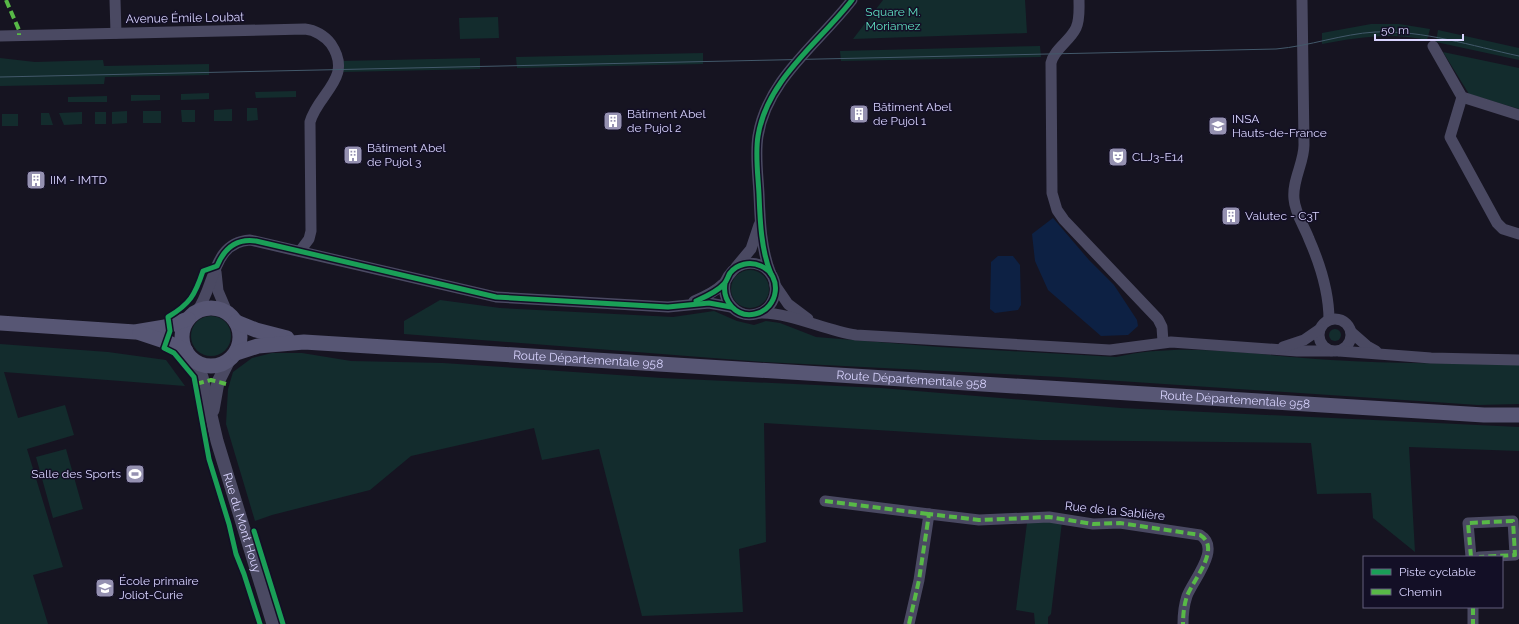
<svg xmlns="http://www.w3.org/2000/svg" width="1519" height="624" viewBox="0 0 1519 624" font-family="Raleway,sans-serif">
<rect width="100%" height="100%" fill="#161421"/>
<g fill="#132c2d">
<polygon points="883,0 1025,0 1027,33 853,39"/>
<polygon points="498,17 499,38 460,39 459,18"/>
<path d="M1371 24H1399L1430 29 1427 40C1391 32 1358 37 1322 44V33Z"/>
<polygon points="1438,30 1519,48 1519,60 1436,42"/>
<polygon points="1040,46 1041,57 841,61 840,51"/>
<polygon points="1443,52 1519,68 1519,109 1469,94"/>
<polygon points="703,53 703,64 517,68 516,57"/>
<polygon points="0,58 35,62 103,60 104,66 209,64 209,75 105,77 104,84 0,86"/>
<polygon points="480,58 480,69 342,72 341,61"/>
<polygon points="296,91 296,97 256,98 255,92"/>
<polygon points="209,93 209,99 181,100 181,94"/>
<polygon points="131,95 160,95 160,100 131,101"/>
<polygon points="107,96 107,102 68,102 68,97"/>
<polygon points="247,108 257,108 258,120 247,121"/>
<polygon points="232,109 232,121 214,121 214,110"/>
<polygon points="181,110 195,110 195,122 182,122"/>
<polygon points="127,111 127,123 112,124 112,112"/>
<rect x="143" y="111" width="18" height="12"/>
<polygon points="82,112 82,124 64,125 59,113"/>
<rect x="95" y="112" width="11" height="12"/>
<polygon points="41,113 49,113 53,125 41,125"/>
<rect x="2" y="114" width="16" height="12"/>
<circle cx="750" cy="289" r="19"/>
<path d="M440 300 500 308 673 317 714 311 737 321 754 325 766 321 780 323 816 337 940 347 1116 357C1187 341 1259 356 1331 360 1393 364 1456 363 1519 364V404L1478 405 1060 377 764 362 404 334V321Z"/>
<circle cx="211" cy="336" r="20"/>
<circle cx="1335" cy="335" r="6"/>
<polygon points="0,344 108,352 166,360 185,386 4,372 18,418 65,405 74,435 27,449 63,567 33,575 48,624 0,624"/>
<polygon points="272,353 302,353 351,361 443,363 662,378 881,388 1121,408 1519,427 1519,451 1409,447 1415,552 1373,518 1371,493 1317,494 1311,443 1039,440 764,423 766,542 739,549 743,612 642,616 599,449 542,460 534,428 411,456 370,490 272,515 255,521 226,424 228,389 233,372 252,358"/>
<polygon points="66,449 83,509 53,518 36,457"/>
<polygon points="1045,522 1062,522 1051,614 1048,617 1048,624 1035,624 1034,613 1016,610 1027,523"/>
</g>
<g fill="#0d2144">
<polygon points="1053,218 1089,260 1114,285 1137,320 1138,326 1128,335 1101,336 1048,290 1035,261 1032,234"/>
<polygon points="998,256 1013,256 1020,265 1021,305 1018,310 995,313 990,309 991,262"/>
</g>
<g fill="none" stroke-linecap="round" stroke-linejoin="round">
<g stroke="#4a4962" stroke-width="11">
<polyline points="115,0 116,33"/>
<path d="M1079 0C1079 9 1080 20 1076 28 1070 41 1054 49 1051 63L1052 193 1057 210 1064 220 1158 319 1162 327 1163 342"/>
<path d="M1302 0 1304 145C1304 163 1292 180 1294 199 1295 213 1304 226 1309 239 1320 264 1329 293 1329 320"/>
<path d="M0 36 305 29C315 30 325 36 331 44 354 78 318 93 310 122L311 231 309 239 300 251"/>
<polyline points="1433,46 1462,97 1519,115"/>
<polyline points="1462,97 1450,137 1497,223 1503,229 1519,234"/>
<polyline points="736,267 751,249 759,225"/>
<polyline points="216,272 218,291 227,312"/>
<path d="M771 274C761 250 760 220 759 194 758 175 755 154 758 136 767 79 819 43 852 0"/>
<polyline points="775,285 788,304 808,319"/>
<path d="M694 301C704 297 715 292 723 284 726 282 727 277 730 274 737 264 749 261 760 265 783 275 779 309 756 314 737 319 722 301 725 283"/>
<path d="M197 311C215 287 212 242 250 240L496 297 668 307 709 303 731 307"/>
<path d="M760 313C793 313 823 330 856 335L1110 350 1171 342 1297 351H1331"/>
<circle cx="1335" cy="335" r="16"/>
<polyline points="1351,332 1367,346 1376,351"/>
<polyline points="1283,347 1304,340 1320,329"/>
<polyline points="1339,351 1431,358 1519,360"/>
<polyline points="825,501 929,514"/>
<polyline points="1471,557 1468,523 1513,521 1515,555 1479,557"/>
<polyline points="1473,607 1473,624"/>
<path d="M909 624 919 580 929 514 979 520 1049 517 1093 524 1120 523 1200 535C1222 548 1193 580 1187 596 1184 605 1183 615 1183 624"/>
</g>
<g stroke="#4a4962" stroke-width="13">
<path id="s1" d="M194 360 202 377 217 441 273 624"/>
<polyline points="213,410 218,382 229,360"/>
</g>
<g stroke="#575674" stroke-width="15">
<circle cx="211" cy="337" r="29"/>
<polyline points="236,322 256,330 287,338"/>
<polyline points="0,323 135,332 165,327 188,319"/>
<polyline points="140,333 167,342 186,351"/>
<path id="s2" d="M236 353 258 346 304 342 1484 415H1519"/>
</g>
<path stroke="#43596b" stroke-width="1" d="M0 77 1276 49C1310 46 1342 34 1375 32 1423 30 1472 46 1519 56"/>
<g stroke="#58b947" stroke-width="4" stroke-dasharray="8 4" stroke-linecap="butt">
<polyline points="6,0 19,30 19,35"/>
<polyline points="196,384 211,380 226,384"/>
<polyline points="825,501 929,514"/>
<polyline points="1471,557 1468,523 1513,521 1515,555 1479,557"/>
<polyline points="1473,607 1473,624"/>
<path d="M909 624 919 580 929 514 979 520 1049 517 1093 524 1120 523 1200 535C1222 548 1193 580 1187 596 1184 605 1183 615 1183 624"/>
</g>
<defs>
<g id="cycleway">
<path d="M771 274C761 250 760 220 759 194 758 175 755 154 758 136 767 79 819 43 852 0"/>
<path d="M696 301C705 297 717 292 724 284 727 281 728 276 730 273 737 264 750 261 761 266 783 275 779 309 755 314 736 318 722 301 725 283"/>
<polyline points="254,531 283,624"/>
<path d="M260 624 244 574 236 554 229 524 209 459 194 377 174 353 164 348 170 331 168 317C190 304 195 295 203 271L217 266C224 249 236 238 256 241L496 297 668 307 709 303 731 307"/>
</g>
</defs>
<use href="#cycleway" stroke="#130f26" stroke-width="8"/>
<use href="#cycleway" stroke="#1a9f57" stroke-width="5"/>
</g>
<defs>
<symbol id="building-square" viewBox="-11 -11 22 22"><rect x="-9" y="-9" width="18" height="18" rx="4" fill="#9591b1" stroke="#130f26"/><path d="M-4-6H4V6H1V3H-1V6H-4ZM-2.5-4.3h1.7v1.8h-1.7ZM.8-4.3h1.7v1.8H.8ZM-2.5-1h1.7V.8h-1.7ZM.8-1h1.7V.8H.8Z" fill="#fff"/></symbol>
<symbol id="university-square" viewBox="-11 -11 22 22"><rect x="-9" y="-9" width="18" height="18" rx="4" fill="#9591b1" stroke="#130f26"/><path d="M0-5L7-2L0 1L-7-2ZM-4 1L0 2.5L4 1V4Q0 6-4 4Z" fill="#fff"/></symbol>
<symbol id="theatre-square" viewBox="-11 -11 22 22"><rect x="-9" y="-9" width="18" height="18" rx="4" fill="#9591b1" stroke="#130f26"/><path d="M-5-5.5Q0-4 5-5.5V0Q5 5 0 6Q-5 5-5 0ZM-3.3-2.5H-1v1.5H-3.3ZM1-2.5H3.3v1.5H1ZM-2.8 1Q0 5.5 2.8 1Z" fill="#fff"/></symbol>
<symbol id="stadium-square" viewBox="-11 -11 22 22"><rect x="-9" y="-9" width="18" height="18" rx="4" fill="#9591b1" stroke="#130f26"/><path d="M0-5a6.5 5 0 1 0 0 10a6.5 5 0 1 0 0-10ZM-3.5-1.8h7v3.6h-7Z" fill="#fff"/></symbol>
<symbol id="school-square" viewBox="-11 -11 22 22"><rect x="-9" y="-9" width="18" height="18" rx="4" fill="#9591b1" stroke="#130f26"/><path d="M0-5L7-2L0 1L-7-2ZM-4 1L0 2.5L4 1V4Q0 6-4 4Z" fill="#fff"/></symbol>
</defs>
<g fill-rule="evenodd">
<use href="#building-square" x="848" y="103" width="22" height="22"/>
<use href="#building-square" x="602" y="110" width="22" height="22"/>
<use href="#university-square" x="1207" y="115" width="22" height="22"/>
<use href="#building-square" x="342" y="144" width="22" height="22"/>
<use href="#theatre-square" x="1107" y="146" width="22" height="22"/>
<use href="#building-square" x="25" y="169" width="22" height="22"/>
<use href="#building-square" x="1220" y="205" width="22" height="22"/>
<use href="#stadium-square" x="124" y="463" width="22" height="22"/>
<use href="#school-square" x="94" y="577" width="22" height="22"/>
</g>
<g text-anchor="middle" stroke-width="3" stroke-linejoin="round" paint-order="stroke">
<g font-size="12" fill="#5fe0c0" stroke="#130f26">
<text x="893" y="16">Square M.<tspan x="893" dy="14">Moriamez</tspan></text>
</g>
<g font-size="12" fill="#d9d4ff" stroke="#130f26">
<text transform="translate(185 18) rotate(-1)" y="4">Avenue Émile Loubat</text>
<text dy="4" stroke="none"><textPath href="#s2" startOffset="354">Route Départementale 958</textPath></text>
<text dy="4" stroke="none"><textPath href="#s2" startOffset="678">Route Départementale 958</textPath></text>
<text dy="4" stroke="none"><textPath href="#s2" startOffset="1002">Route Départementale 958</textPath></text>
<text transform="translate(1115 511) rotate(6)" y="4">Rue de la Sablière</text>
<text dy="4" stroke="none"><textPath href="#s1" startOffset="170">Rue du Mont Houy</textPath></text>
</g>
<g font-size="12" fill="#d9d4ff" stroke="#130f26" text-anchor="start">
<text x="873" y="111">Bâtiment Abel<tspan x="873" dy="14">de Pujol 1</tspan></text>
<text x="627" y="118">Bâtiment Abel<tspan x="627" dy="14">de Pujol 2</tspan></text>
<text x="1232" y="123">INSA<tspan x="1232" dy="14">Hauts-de-France</tspan></text>
<text x="367" y="152">Bâtiment Abel<tspan x="367" dy="14">de Pujol 3</tspan></text>
<text x="1132" y="161">CLJ3-E14</text>
<text x="50" y="184">IIM - IMTD</text>
<text x="1245" y="220">Valutec - C3T</text>
<text x="121" y="478" text-anchor="end">Salle des Sports</text>
<text x="119" y="585">École primaire<tspan x="119" dy="14">Joliot-Curie</tspan></text>
</g>
</g>
<rect x="1363" y="556" width="140" height="52" fill="#130f26" stroke="#625e7d"/>
<rect x="1371" y="569" width="20" height="6" fill="#1a9f57" stroke="#625e7d"/>
<text x="1399" y="576" font-size="12" fill="#d9d4ff">Piste cyclable</text>
<rect x="1371" y="589" width="20" height="6" fill="#58b947" stroke="#625e7d"/>
<text x="1399" y="596" font-size="12" fill="#d9d4ff">Chemin</text>
<path d="M1375 34v6h88v-6" fill="none" stroke="#d9d4ff" stroke-width="2"/>
<text x="1381" y="34" font-size="12" fill="#d9d4ff" stroke="#130f26" stroke-width="3" paint-order="stroke">50 m</text>
</svg>
